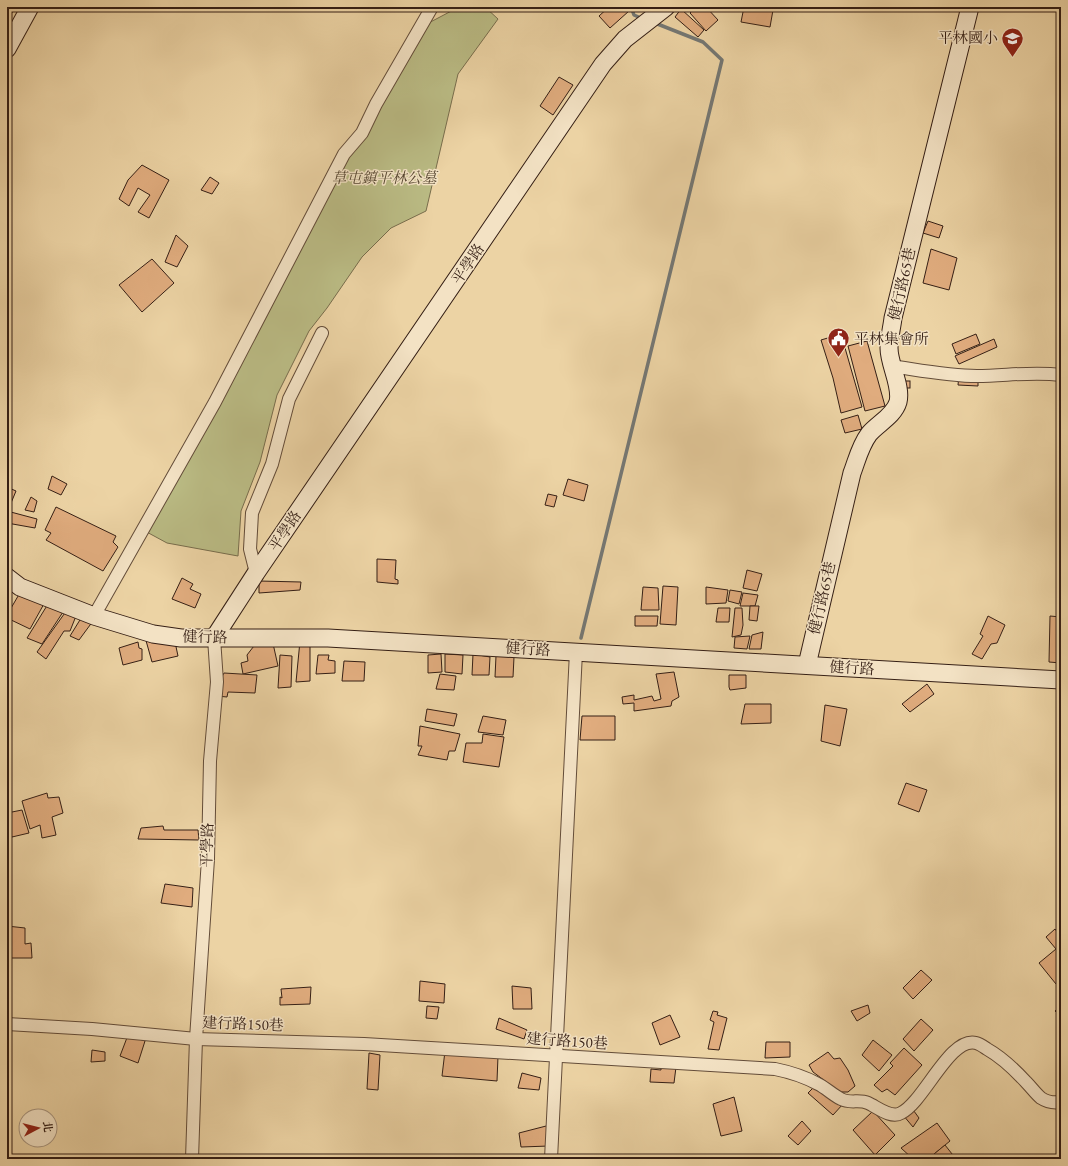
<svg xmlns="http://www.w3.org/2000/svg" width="1068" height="1166" viewBox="0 0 1068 1166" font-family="'EB Garamond','Noto Serif TC',serif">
<rect width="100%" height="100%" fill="#ecd3a4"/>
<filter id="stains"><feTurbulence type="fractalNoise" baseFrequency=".005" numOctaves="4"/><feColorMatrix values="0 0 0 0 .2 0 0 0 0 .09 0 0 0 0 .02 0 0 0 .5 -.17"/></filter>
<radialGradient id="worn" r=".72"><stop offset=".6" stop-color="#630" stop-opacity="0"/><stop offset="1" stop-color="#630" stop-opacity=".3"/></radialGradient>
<polygon fill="#babb84" stroke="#786d4c" points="459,7 485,7 498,19 458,74 426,211 391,228 362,257 327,308 309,331 277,395 260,462 241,511 238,556 167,543 143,530 419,28"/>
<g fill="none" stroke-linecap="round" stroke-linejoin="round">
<g stroke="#757874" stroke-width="3.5">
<polyline points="631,7 634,15 643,19"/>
<polyline points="581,638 722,60 703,42 655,23"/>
</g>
</g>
<g fill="#e0ac7e" stroke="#351f15">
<polygon points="7,7 11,7 14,10 7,19"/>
<polygon points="609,7 626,7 629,11 610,28 599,16"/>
<polygon points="696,7 706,7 718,20 706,31 690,13"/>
<polygon points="744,7 756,7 773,10 770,27 741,22"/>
<polygon points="681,9 704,30 698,37 675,17"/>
<polygon points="559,77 573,85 553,115 540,106"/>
<polygon points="142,165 169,180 149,218 138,212 150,195 138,188 129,206 119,199 128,180"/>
<polygon points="210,177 219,183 212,194 201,190"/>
<polygon points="928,221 943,226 939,238 923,233"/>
<polygon points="176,235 188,246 177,267 165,262"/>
<polygon points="931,249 957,258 949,290 923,283"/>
<polygon points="152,259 174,283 142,312 119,285"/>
<polygon points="841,334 862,407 841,413 833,378 821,340"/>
<polygon points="976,334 980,344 956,354 952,344"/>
<polygon points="994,339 997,347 959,364 955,356"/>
<polygon points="867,341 885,406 865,411 848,346"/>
<polygon points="959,375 978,376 978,386 958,385"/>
<rect x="901" y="381" width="9" height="7"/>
<polygon points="858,415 862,429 845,433 841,420"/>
<polygon points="52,476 67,484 61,495 48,489"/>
<polygon points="568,479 588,485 584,501 563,495"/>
<polygon points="7,487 16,491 11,503 7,501"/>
<polygon points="548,494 557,496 554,507 545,505"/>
<polygon points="31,497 37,501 34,512 25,510"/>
<polygon points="56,507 116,536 113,542 118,547 103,571 46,540 51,533 45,530"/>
<polygon points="7,511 37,519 35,528 7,523"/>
<polygon points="377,559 396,560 395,579 398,580 398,584 377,582"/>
<polygon points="747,570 762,574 757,591 743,588"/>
<polygon points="182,578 193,584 190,589 201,594 195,608 172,599"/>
<polygon points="259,581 301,582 300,590 259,593"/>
<polygon points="663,586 678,587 676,625 660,624"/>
<polygon points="643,587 658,588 659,610 641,610"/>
<polygon points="706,587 728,590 726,603 706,604"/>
<polygon points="730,590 742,592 739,604 728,601"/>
<polygon points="21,591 45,602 30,629 7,618 7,615"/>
<polygon points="743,593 758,595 755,606 740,606"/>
<polygon points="48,604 63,612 42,644 27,638"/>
<polygon points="750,606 759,606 757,621 749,620"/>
<polygon points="718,608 730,608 729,622 716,622"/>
<polygon points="735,608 742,608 743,625 741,635 732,637"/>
<polygon points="67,610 76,616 70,631 64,631 46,659 37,652"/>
<polygon points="83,615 93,621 79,640 70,636"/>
<polygon points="635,616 658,616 657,626 635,626"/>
<polygon points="988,616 1005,625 997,643 991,644 982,659 972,654 983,636 980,634"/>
<polygon points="1050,616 1061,617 1061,663 1049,662"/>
<polygon points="763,632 761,649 749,649 752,635"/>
<polygon points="750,636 747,649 734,648 735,637"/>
<polygon points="145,637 164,639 164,644 175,642 178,656 152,662"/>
<polygon points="272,639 278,666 243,674 241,663 248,661 247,655 257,642"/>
<polygon points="300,641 310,641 310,681 296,682"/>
<polygon points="138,642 139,648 142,649 142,660 123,665 119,648"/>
<polygon points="441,654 442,672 428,673 428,655"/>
<polygon points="445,654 463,655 462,674 445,672"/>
<polygon points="473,654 490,657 489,675 472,675"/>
<polygon points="280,655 292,656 291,687 278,688"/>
<polygon points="318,655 329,655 328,660 335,661 335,673 316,674"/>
<polygon points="496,656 514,657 513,677 495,677"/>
<polygon points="344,661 365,662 364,681 342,681"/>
<polygon points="674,672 679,697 672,701 671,706 634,711 634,703 623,704 622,697 634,695 634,700 652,696 654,701 661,699 656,674"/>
<polygon points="224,673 257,675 255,693 228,692 227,697 217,696 218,684"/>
<polygon points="440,674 456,676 454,690 436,689"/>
<polygon points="729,675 746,675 746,688 730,690 729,687"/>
<polygon points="927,684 934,694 910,712 902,704"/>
<polygon points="745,704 771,704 771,723 741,724"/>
<polygon points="825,705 847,709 840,746 821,741"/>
<polygon points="427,709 457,714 454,726 425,721"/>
<polygon points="483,716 506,720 503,735 478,732"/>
<polygon points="582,716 615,716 615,740 580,740"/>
<polygon points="420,726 460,734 455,751 449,751 447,760 418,755 422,746 418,746"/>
<polygon points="483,734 504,737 499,767 463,762 466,743 482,743"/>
<polygon points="906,783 927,790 919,812 898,804"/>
<polygon points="47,793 48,798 59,797 63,813 52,817 56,835 42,838 40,825 30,829 22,801"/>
<polygon points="22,810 29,833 12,837 7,823 7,813"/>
<polygon points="163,826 164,830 198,830 199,840 138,839 141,828"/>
<polygon points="165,884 193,888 192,907 161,903"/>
<polygon points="7,926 25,928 25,944 31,943 32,958 7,958"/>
<polygon points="1055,929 1061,937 1061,980 1056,984 1039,963 1056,949 1046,937"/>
<polygon points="921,970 932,980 913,999 903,988"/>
<polygon points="420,981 445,984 444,1003 419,1001"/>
<polygon points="512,986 531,988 532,1009 513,1009"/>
<polygon points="311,987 310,1004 280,1005 280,997 282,998 281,989"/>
<polygon points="868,1005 870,1013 857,1021 851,1011"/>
<polygon points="1061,1005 1061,1017 1055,1011"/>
<polygon points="427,1006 439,1007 437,1019 426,1018"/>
<polygon points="713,1011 718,1012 717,1015 727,1018 719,1050 708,1049 714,1022 710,1020"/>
<polygon points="670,1015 680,1037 660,1045 652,1023"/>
<polygon points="499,1018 527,1030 524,1039 496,1029"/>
<polygon points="921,1019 933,1030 914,1051 903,1039"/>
<polygon points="128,1035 145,1041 138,1063 120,1056"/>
<polygon points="873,1040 892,1055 879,1071 862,1055"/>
<polygon points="766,1042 790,1042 790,1057 765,1058"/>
<polygon points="904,1048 922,1065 895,1095 887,1089 882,1092 874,1085 893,1066 890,1063"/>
<polygon points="92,1050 105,1052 105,1061 91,1062"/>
<polygon points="445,1051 498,1056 497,1081 442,1076"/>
<polygon points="828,1052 834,1059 840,1058 848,1070 855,1086 848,1092 840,1092 813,1072 809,1065"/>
<polygon points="369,1053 380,1055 378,1090 367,1089"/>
<polygon points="661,1065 676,1067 674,1083 650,1082 651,1069 661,1070"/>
<polygon points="522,1073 541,1078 539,1090 518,1088"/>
<polygon points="816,1085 843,1104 833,1115 808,1093"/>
<polygon points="734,1097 742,1131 721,1136 713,1104"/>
<polygon points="911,1107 919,1118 913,1127 903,1115"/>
<polygon points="873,1111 895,1135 875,1155 853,1130"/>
<polygon points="802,1121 811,1131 798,1145 788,1136"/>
<polygon points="937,1123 950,1141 928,1159 913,1159 901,1148"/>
<polygon points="550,1125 549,1146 521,1147 519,1133"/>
<polygon points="945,1145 956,1159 928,1159"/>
</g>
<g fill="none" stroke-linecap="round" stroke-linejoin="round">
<defs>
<g id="street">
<path d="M891 366C919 370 949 376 977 376 1005 376 1033 371 1061 375"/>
<polyline points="256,573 250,549 252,513 272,464 289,399 322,333"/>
<polyline points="94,616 215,402 344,154 362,133 376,104 432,7"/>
<path d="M7 1024 92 1029 196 1039 364 1044 775 1069C790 1072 805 1077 818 1084 826 1088 833 1095 841 1099 850 1104 859 1099 868 1103 877 1107 891 1119 901 1113 924 1102 950 1036 976 1043 980 1044 984 1047 987 1049 1003 1058 1014 1069 1026 1082 1031 1087 1036 1094 1041 1098 1047 1102 1054 1103 1061 1102"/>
<polyline points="192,1159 196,1039 208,859 210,761 217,682 214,638"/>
<polyline points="551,1159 576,652"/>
</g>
<g id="secondary">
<polyline points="7,49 30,7"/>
<polyline points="7,577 20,587 94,616 153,634 181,638 328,638 1061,680"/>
<polyline points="214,638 256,573 603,64 625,39 666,7"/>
<path d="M807 665 852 473C857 460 860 446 869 434 877 424 894 416 898 402 902 386 889 365 889 348 889 338 892 327 893 318L970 7"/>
</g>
</defs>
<use href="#street" stroke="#634c39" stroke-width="14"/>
<use href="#secondary" stroke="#351f15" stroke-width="19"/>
<use href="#street" stroke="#f3e2c4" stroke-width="12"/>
<use href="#secondary" stroke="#f3e2c4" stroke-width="17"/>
</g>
<defs>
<symbol id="school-pin" viewBox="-11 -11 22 30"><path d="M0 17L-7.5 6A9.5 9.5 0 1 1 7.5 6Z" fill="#8f2418" stroke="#f3e2c4"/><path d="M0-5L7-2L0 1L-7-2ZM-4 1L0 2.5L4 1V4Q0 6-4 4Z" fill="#fff"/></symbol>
<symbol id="civic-pin" viewBox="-11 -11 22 30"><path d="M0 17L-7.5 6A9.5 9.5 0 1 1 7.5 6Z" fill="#8f2418" stroke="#f3e2c4"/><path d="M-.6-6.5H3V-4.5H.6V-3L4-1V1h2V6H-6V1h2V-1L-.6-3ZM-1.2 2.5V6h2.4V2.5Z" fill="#fff"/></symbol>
</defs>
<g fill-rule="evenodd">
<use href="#school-pin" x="1000" y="26" width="25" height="34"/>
<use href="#civic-pin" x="826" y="326" width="25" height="34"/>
</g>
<g text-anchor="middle" stroke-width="3" stroke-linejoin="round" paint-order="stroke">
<g font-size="15" fill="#351f15" stroke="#f3e2c4" text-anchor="end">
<text x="998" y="43">平林國小</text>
<text x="854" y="344" text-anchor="start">平林集會所</text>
</g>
<g font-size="15" font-style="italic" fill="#564631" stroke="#f3e2c4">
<text x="384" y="183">草屯鎮平林公墓</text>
</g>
<g font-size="15" fill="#351f15" stroke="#f3e2c4">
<text transform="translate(468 264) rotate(-56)" y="5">平學路</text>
<text transform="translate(902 284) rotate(-77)" y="5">健行路65巷</text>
<text transform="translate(285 531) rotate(-56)" y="5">平學路</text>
<text transform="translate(822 598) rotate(-77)" y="5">健行路65巷</text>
<text transform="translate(205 637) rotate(1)" y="5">健行路</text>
<text transform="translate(528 649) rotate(3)" y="5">健行路</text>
<text transform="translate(852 668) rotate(3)" y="5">健行路</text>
<text transform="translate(207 845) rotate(-88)" y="5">平學路</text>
<text transform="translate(243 1024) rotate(2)" y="5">建行路150巷</text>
<text transform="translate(567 1041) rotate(4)" y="5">建行路150巷</text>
</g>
</g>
<rect width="1068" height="1166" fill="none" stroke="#ecd3a4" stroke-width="24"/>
<rect x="8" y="8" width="1052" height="1150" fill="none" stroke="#351f15" stroke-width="2"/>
<rect x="12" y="12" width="1044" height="1142" fill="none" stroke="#351f15"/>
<g transform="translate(38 1128) rotate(83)"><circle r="19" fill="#f3e2c4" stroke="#a7947e"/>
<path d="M0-3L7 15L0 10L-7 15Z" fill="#8f2418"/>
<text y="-6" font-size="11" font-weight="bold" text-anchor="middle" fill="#351f15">北</text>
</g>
<rect width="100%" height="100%" filter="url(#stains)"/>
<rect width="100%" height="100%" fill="url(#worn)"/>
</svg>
